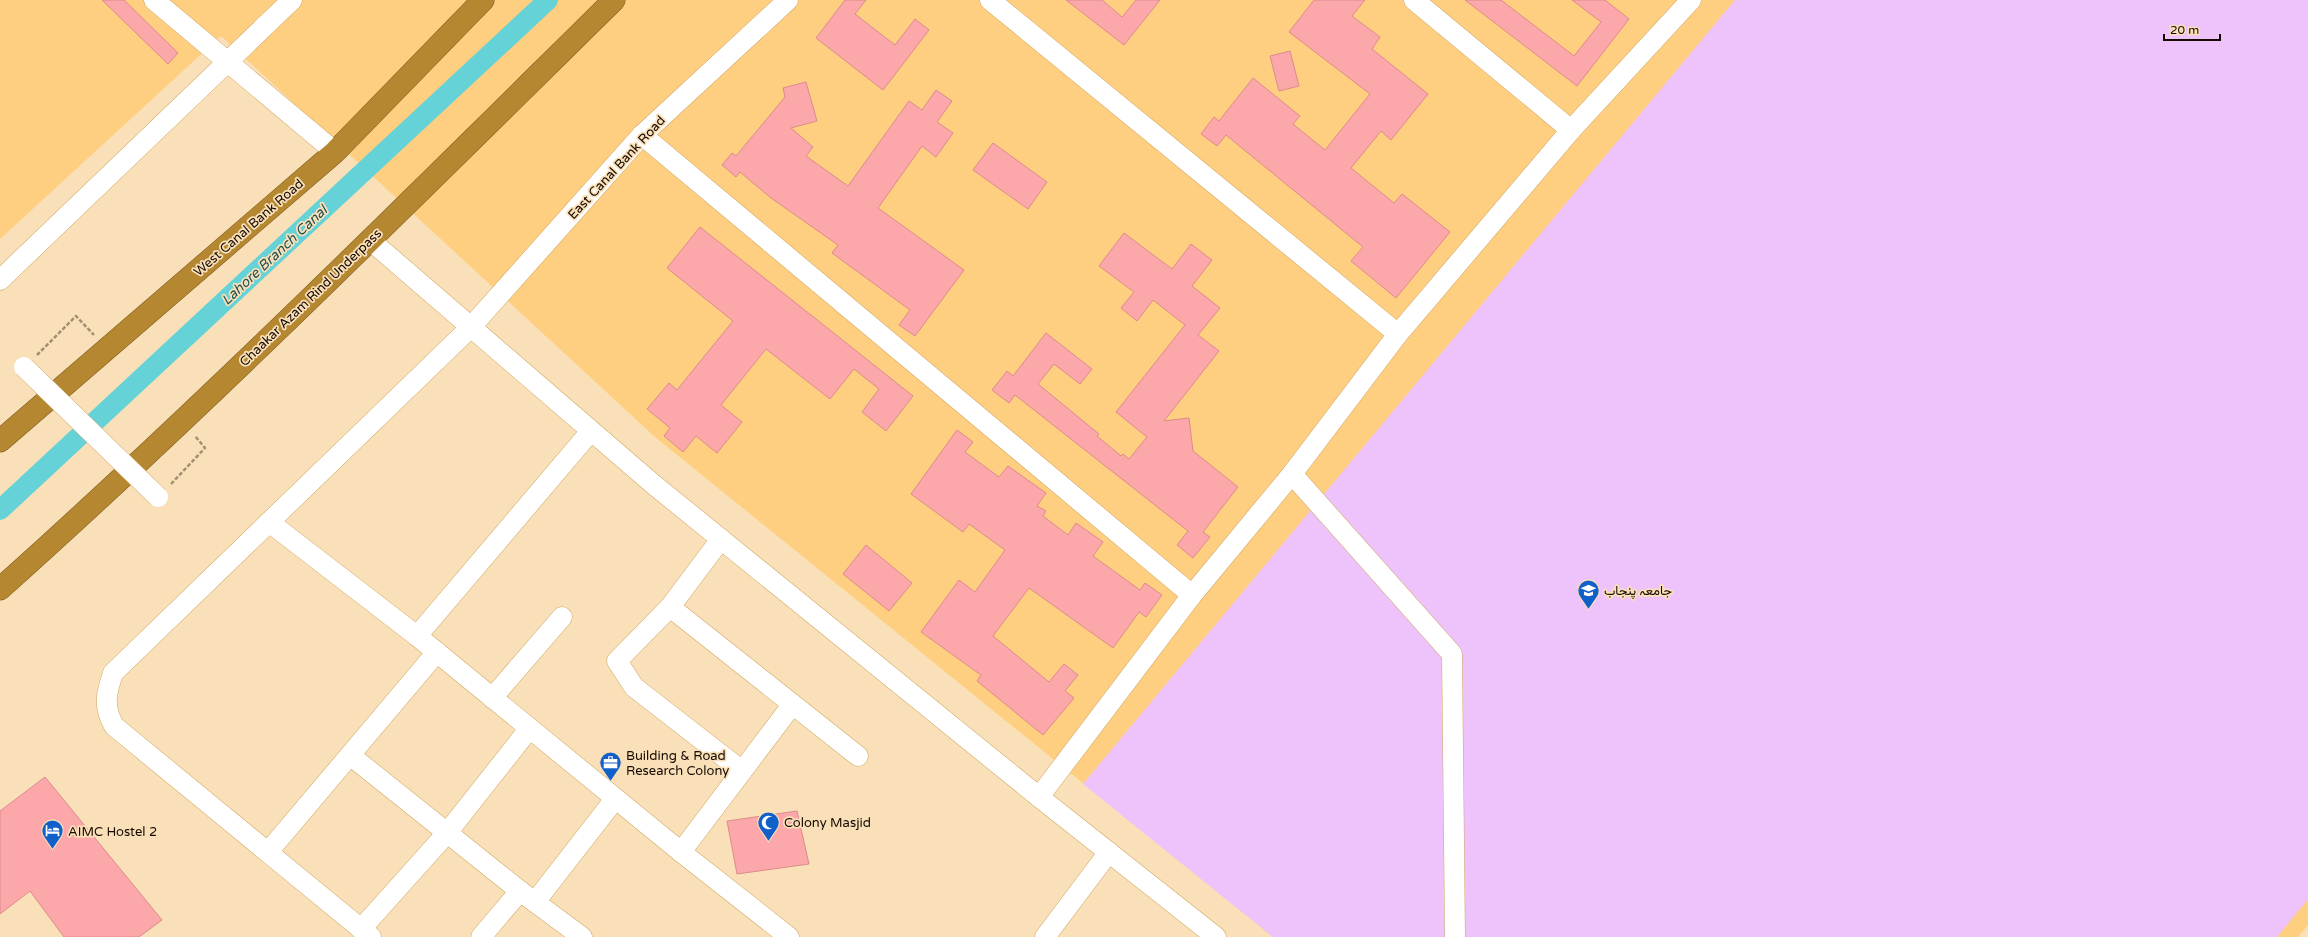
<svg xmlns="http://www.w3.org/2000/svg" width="2308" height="937" viewBox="0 0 2308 937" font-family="'Varela Round',Vazirmatn,sans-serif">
<rect width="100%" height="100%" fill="#fae0b8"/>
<polygon fill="#fece81" points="0,0 2308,0 2308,925 2298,937 1273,937 655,437 221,36 0,239"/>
<polygon fill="#eec2fb" points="1735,0 2308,0 2308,899 2277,937 1273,937 1083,784"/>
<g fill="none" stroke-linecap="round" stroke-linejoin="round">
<polyline stroke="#64d2d6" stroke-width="20" points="0,510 548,0"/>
</g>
<g fill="#fca7a9" stroke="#dc8b8d">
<polygon points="102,0 124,0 178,53 168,64"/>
<polygon points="845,0 866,0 855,14 895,45 915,19 929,30 883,90 816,38"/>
<polygon points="1066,0 1102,0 1122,17 1136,0 1160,0 1124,45"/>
<polygon points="1314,0 1365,0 1352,16 1380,37 1372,49 1428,94 1391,140 1381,131 1351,168 1394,203 1402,194 1450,232 1396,298 1351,261 1363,247 1226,135 1217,146 1201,134 1214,117 1219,121 1253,78 1300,116 1293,124 1325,150 1370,94 1289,32"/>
<polygon points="1465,0 1501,0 1574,56 1601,22 1572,0 1605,0 1629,19 1577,86"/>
<polygon points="1290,51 1299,86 1279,91 1270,56"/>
<polygon points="806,82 817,121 791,128 813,147 806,156 848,186 909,101 922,110 936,90 952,101 937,122 953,133 936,157 922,146 878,208 964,270 915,336 899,325 910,310 832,253 838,245 771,198 740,172 736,177 722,165 732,153 736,156 785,97 783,88"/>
<polygon points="993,143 1047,182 1028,209 973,170"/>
<polygon points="700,227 913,396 886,431 862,412 879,389 854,369 830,399 766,349 721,405 742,422 717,453 696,436 683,452 664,436 670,428 647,409 669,383 677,390 733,321 667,268"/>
<polygon points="1124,233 1172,269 1191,244 1212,260 1192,286 1220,308 1198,335 1219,351 1164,421 1189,418 1193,451 1238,487 1203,532 1210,537 1193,558 1177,545 1188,531 1015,395 1009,403 992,390 1007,371 1013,376 1046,333 1092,369 1080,384 1054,364 1038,384 1099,434 1097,436 1121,456 1123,454 1129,459 1147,437 1116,412 1185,325 1153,300 1137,321 1121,308 1134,292 1099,266"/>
<polygon points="957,430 973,442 965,452 999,477 1008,466 1046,493 1037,506 1046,511 1043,516 1068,535 1076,523 1103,542 1093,556 1140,590 1145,583 1162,595 1146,617 1139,612 1113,648 1029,588 993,636 1049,682 1064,664 1078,675 1065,691 1074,698 1043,735 977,681 981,675 921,632 959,580 975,592 1005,550 969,524 963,532 911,494"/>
<polygon points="866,545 912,583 889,611 843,574"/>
<polygon points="45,777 162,920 139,937 64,937 30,891 0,914 0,811"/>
<polygon points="797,811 809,864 737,874 727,821"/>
</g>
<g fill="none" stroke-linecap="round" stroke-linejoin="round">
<defs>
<g id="minor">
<polyline points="154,0 335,152"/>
<polyline points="990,0 1398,334"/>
<polyline points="1414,0 1571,130"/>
<polyline points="642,135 1192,595"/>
<polyline points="370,240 653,484 1039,797 1216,937"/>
<polyline points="0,280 292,0"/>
<polyline points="1292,474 1452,654 1455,937"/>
<polyline points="269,522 417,636 681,852 789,937"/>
<polyline points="721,539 670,607 858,756"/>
<polyline points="670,607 617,661 634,687 742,771"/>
<polyline points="417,636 591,431"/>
<polyline points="492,698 562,617"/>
<polyline points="351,756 520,891 582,937"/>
<polyline points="1039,797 1192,595 1292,474 1398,334 1571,130 1691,0"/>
<polyline points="268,852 437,652"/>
<polyline points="681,852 792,705"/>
<polyline points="535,902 615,799"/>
<polyline points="361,929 447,833 529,729"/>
<path d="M371 937 114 726C103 706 106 694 113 673L471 327 642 135 788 0"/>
<polyline points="481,937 520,891"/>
<polyline points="1045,937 1109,852"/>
</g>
<g id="highway">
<polyline points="0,441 335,152 483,0"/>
<path d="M0 589C211 400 412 199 614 0"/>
</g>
</defs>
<use href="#minor" stroke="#d0a661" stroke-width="21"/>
<use href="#highway" stroke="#7e5b20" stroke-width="23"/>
<g stroke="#a48f73" stroke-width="2.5" stroke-dasharray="4 2" stroke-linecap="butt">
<polyline points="37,355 76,316 94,335"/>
<polyline points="171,484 205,448 195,436"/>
</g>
<use href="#minor" stroke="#fff" stroke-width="20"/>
<use href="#highway" stroke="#b68731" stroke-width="22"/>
<defs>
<polyline id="minor-bridge" points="24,367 158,497"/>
</defs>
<use href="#minor-bridge" stroke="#d0a661" stroke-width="21" stroke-linecap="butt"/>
<use href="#minor-bridge" stroke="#fff" stroke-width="20"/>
</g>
<defs>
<symbol id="university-pin" viewBox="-11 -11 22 30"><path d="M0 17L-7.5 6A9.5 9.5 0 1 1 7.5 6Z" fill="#1160ca" stroke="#fae0b8"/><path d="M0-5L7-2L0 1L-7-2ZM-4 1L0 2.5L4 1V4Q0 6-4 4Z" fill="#fff"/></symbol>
<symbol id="office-pin" viewBox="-11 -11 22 30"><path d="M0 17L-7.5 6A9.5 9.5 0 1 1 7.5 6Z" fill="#1160ca" stroke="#fae0b8"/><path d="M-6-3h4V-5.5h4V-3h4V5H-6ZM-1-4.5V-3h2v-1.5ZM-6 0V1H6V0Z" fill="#fff"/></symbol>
<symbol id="mosque-pin" viewBox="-11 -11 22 30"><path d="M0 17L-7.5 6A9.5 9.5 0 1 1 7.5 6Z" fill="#1160ca" stroke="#fae0b8"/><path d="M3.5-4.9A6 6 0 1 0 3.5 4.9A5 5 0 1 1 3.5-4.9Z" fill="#fff"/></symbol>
<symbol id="hotel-pin" viewBox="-11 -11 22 30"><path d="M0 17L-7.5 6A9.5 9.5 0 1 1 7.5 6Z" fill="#1160ca" stroke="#fae0b8"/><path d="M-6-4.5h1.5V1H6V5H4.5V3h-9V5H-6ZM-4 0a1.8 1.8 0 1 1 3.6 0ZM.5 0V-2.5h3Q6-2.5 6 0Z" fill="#fff"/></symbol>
</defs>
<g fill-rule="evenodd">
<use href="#university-pin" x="1576" y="578" width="25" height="34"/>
<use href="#office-pin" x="598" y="750" width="25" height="34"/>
<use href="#mosque-pin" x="756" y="810" width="25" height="34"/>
<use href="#hotel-pin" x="40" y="818" width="25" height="34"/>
</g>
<g text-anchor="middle" stroke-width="3.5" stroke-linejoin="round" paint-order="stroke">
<g font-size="13" fill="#150900" stroke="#fae0b8">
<text transform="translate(616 167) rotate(-47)" y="5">East Canal Bank Road</text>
<text transform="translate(248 227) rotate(-41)" y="5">West Canal Bank Road</text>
<text transform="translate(310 297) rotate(-44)" y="5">Chaakar Azam Rind Underpass</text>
</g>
<g font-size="13" fill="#150900" stroke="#fae0b8" text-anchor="start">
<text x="1604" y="595">جامعہ پنجاب</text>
<text x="626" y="760">Building &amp; Road<tspan x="626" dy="15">Research Colony</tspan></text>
<text x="784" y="827">Colony Masjid</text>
<text x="68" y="836">AIMC Hostel 2</text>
</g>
<g font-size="14" font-style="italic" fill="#1f5052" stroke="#fae0b8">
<text transform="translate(274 255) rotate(-43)" y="5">Lahore Branch Canal</text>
</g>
</g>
<path d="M2164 34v6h56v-6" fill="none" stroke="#150900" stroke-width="2"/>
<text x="2170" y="34" font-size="12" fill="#150900" stroke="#fae0b8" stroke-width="3" paint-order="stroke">20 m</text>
</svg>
